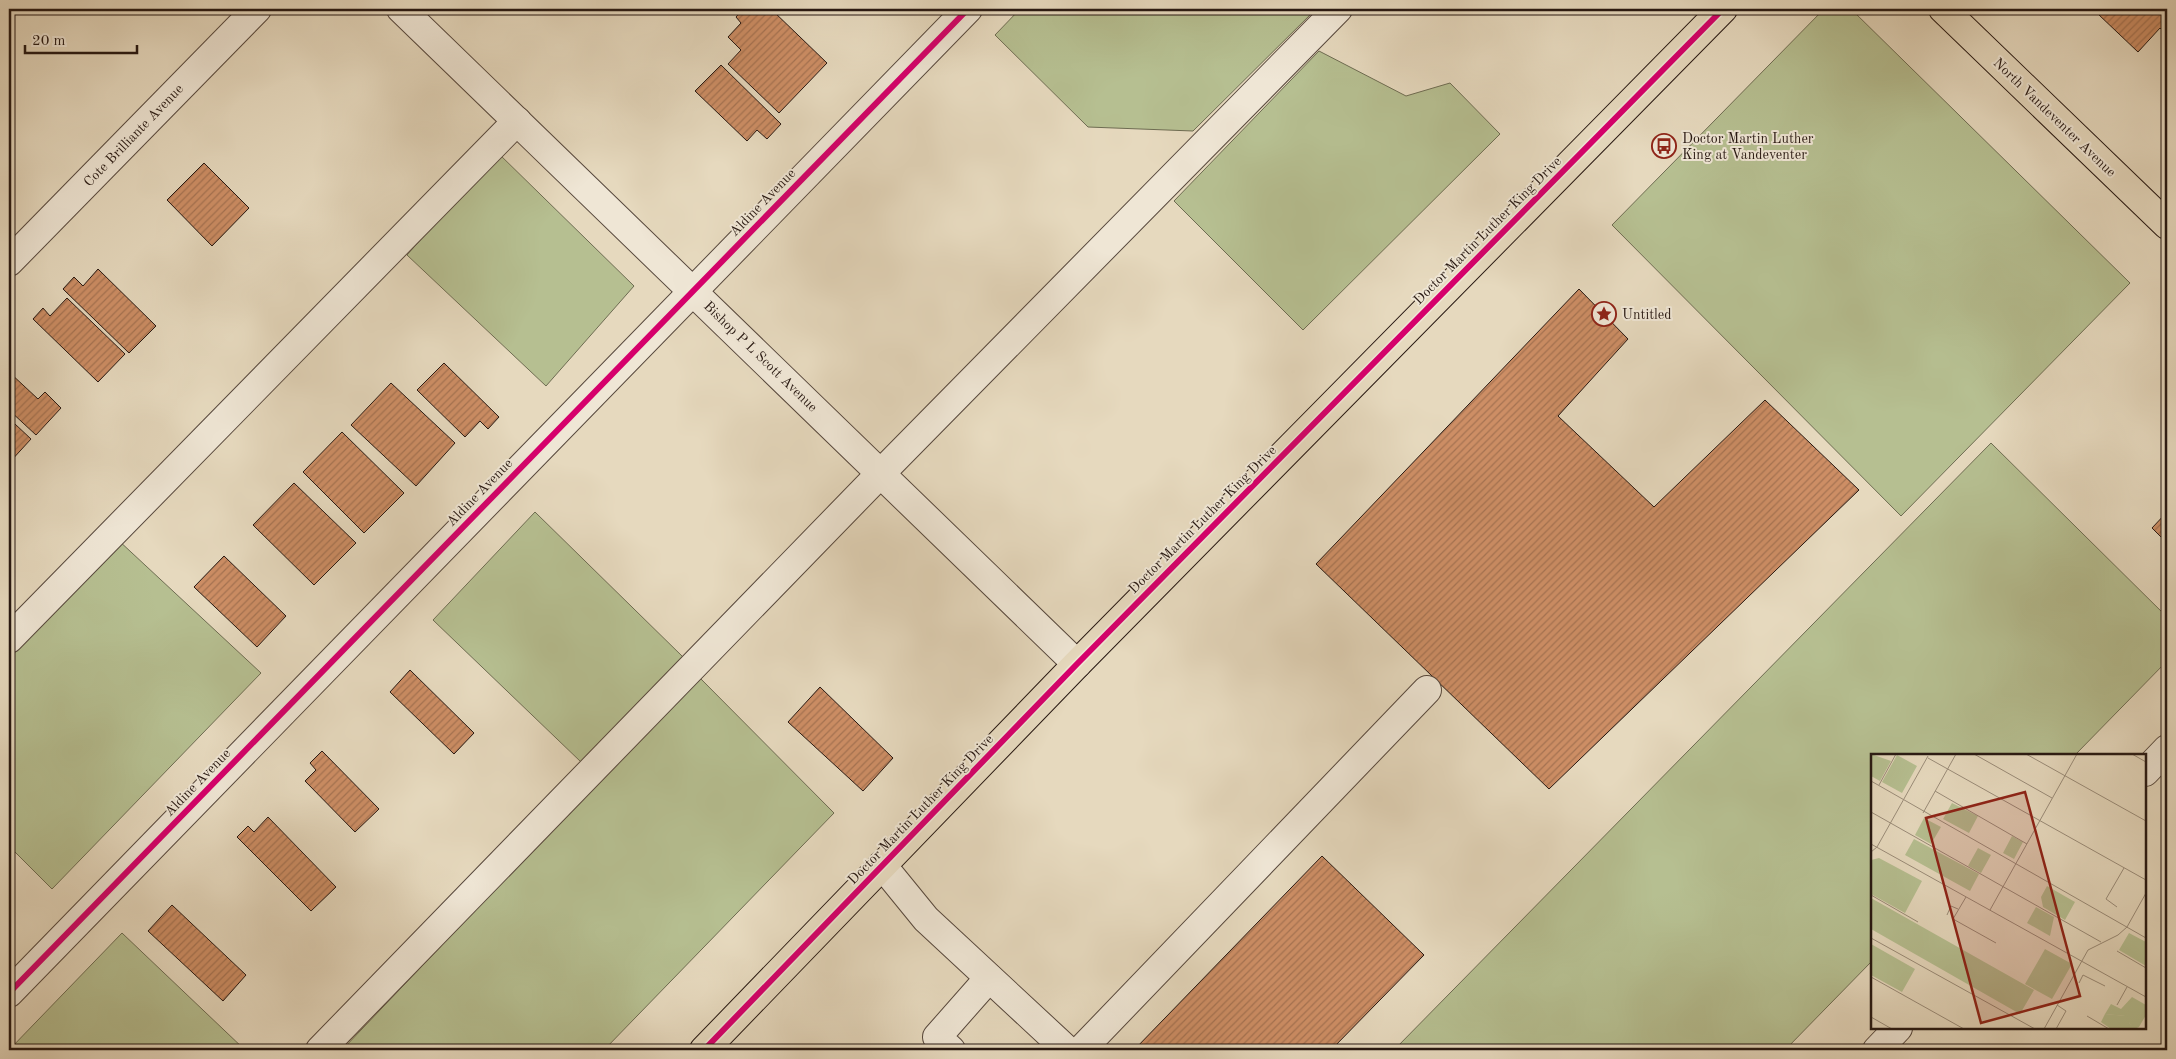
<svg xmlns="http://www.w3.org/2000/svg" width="2176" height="1059" viewBox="0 0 2176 1059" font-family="'Old Standard TT',serif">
<defs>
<pattern id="building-hatch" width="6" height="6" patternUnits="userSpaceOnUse" patternTransform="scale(1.25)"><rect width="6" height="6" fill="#cd8e65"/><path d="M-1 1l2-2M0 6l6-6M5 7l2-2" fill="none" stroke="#a67352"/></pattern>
</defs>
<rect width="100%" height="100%" fill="#e6d9be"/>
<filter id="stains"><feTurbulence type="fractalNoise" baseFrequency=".004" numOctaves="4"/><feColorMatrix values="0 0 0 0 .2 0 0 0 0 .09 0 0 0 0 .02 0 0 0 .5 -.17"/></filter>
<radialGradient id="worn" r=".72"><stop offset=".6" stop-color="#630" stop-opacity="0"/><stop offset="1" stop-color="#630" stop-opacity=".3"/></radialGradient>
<g fill="#b6bf91" stroke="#6e6c52">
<polygon points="1020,9 1316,9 1193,131 1088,127 995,35"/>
<polygon points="1824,9 1851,9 2130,283 1901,516 1612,225"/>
<polygon points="1319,51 1406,96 1450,83 1500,134 1303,330 1174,201"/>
<polygon points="497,152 634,286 546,386 407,255"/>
<polygon points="1991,443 2167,617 2167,661 2075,755 1872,755 1872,961 1785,1050 1394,1050"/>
<polygon points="535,512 683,657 581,762 433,620"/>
<polygon points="117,539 261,673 52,889 9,846 9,653"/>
<polygon points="698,676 834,813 604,1050 342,1050"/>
<polygon points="122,933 245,1050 9,1050"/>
</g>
<g fill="url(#building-hatch)" stroke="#271812">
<polygon points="743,9 771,9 827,63 779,113 728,64 741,50 728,37 741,23 736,17"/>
<polygon points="2103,9 2167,9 2167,35 2160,28 2138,52 2098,14"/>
<polygon points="721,65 781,124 767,139 757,130 747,141 695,91"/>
<polygon points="204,163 249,208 212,246 167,200"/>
<polygon points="98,269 156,326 129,353 63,289 74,277 83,286"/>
<polygon points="1579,289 1628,339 1558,416 1654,507 1765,400 1859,490 1549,789 1316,564"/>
<polygon points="67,298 125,354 98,382 33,319 43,308 50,316"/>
<polygon points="444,363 499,417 488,429 480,421 465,437 417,390"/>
<polygon points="9,372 38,399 45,392 61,408 36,435 9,410"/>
<polygon points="391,383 455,443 416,486 351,425"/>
<polygon points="15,424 31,439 9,463 9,431"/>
<polygon points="342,432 404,493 364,533 303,472"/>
<polygon points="294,483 356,543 314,585 253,525"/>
<polygon points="2167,512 2167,543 2152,528"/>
<polygon points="224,556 286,616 257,647 194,587"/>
<polygon points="410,670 474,733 454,754 390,692"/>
<polygon points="820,687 893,758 863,791 788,722"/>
<polygon points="322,751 379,809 355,832 305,781 316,770 310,763"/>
<polygon points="268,817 336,887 311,911 237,837 248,826 254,832"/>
<polygon points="1322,856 1424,955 1331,1050 1134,1050"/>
<polygon points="172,905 246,975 223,1001 148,931"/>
</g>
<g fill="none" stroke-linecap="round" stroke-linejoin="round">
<defs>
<g id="minor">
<polyline points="401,9 1077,664"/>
<polyline points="9,262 257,9"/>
<polyline points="9,639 517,121"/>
<polyline points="2145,772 2167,749"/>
<polyline points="882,865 926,919 1067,1050"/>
<polyline points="9,993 968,9"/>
<polyline points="320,1050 881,473 1338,9"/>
<polyline points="951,1050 937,1037 989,978"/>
<polyline points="1081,1050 1427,690"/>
<polyline points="1877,1050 1898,1028"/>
</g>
<g id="major">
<polyline points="1943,9 2167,225"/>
<polyline points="704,1050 1077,664 1723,9"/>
</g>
</defs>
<use href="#minor" stroke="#57483d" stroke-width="30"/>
<use href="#major" stroke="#271812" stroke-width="30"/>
<use href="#minor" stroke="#efe6d5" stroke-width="28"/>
<use href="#major" stroke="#e6d9be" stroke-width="28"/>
<defs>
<g id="cycleway">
<polyline points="9,993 968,9"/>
<polyline points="704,1050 1077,664 1723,9"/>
</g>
</defs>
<use href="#cycleway" stroke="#efe6d5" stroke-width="9"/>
<use href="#cycleway" stroke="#d6006c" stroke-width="6"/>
</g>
<defs>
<symbol id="bus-ring" viewBox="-11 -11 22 22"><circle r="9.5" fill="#efe6d5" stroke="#8f2418" stroke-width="1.5"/><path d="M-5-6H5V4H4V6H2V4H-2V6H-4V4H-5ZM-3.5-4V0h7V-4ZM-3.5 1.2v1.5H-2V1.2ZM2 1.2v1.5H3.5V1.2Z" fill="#8f2418"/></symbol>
<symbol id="sight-ring" viewBox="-11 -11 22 22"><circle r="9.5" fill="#efe6d5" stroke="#8f2418" stroke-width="1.5"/><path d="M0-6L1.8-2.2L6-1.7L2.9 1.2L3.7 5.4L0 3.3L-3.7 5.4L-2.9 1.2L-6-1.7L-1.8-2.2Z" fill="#8f2418"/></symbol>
</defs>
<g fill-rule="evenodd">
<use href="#bus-ring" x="1650" y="132" width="28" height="28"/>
<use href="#sight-ring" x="1590" y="300" width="28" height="28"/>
</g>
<g text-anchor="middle" stroke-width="4" stroke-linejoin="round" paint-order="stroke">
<g font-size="14" fill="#271812" stroke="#efe6d5">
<text transform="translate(2055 117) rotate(44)" y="5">North Vandeventer Avenue</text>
<text transform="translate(133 135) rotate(-46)" y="5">Cote Brilliante Avenue</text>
<text transform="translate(762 202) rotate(-46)" y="5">Aldine Avenue</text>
<text transform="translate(1487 230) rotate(-45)" y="5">Doctor Martin Luther King Drive</text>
<text transform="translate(761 356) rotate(44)" y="5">Bishop P L Scott Avenue</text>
<text transform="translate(479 492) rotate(-46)" y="5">Aldine Avenue</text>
<text transform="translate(1202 519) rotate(-45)" y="5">Doctor Martin Luther King Drive</text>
<text transform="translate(197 782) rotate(-46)" y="5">Aldine Avenue</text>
<text transform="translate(920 809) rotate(-46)" y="5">Doctor Martin Luther King Drive</text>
</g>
<g font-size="14" fill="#271812" stroke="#efe6d5" text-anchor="start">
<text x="1682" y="143">Doctor Martin Luther<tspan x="1682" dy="16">King at Vandeventer</tspan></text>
<text x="1622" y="319">Untitled</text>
</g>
</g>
<g transform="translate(1871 754)">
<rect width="275" height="275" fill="#e6d9be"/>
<path d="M0 0 20 7 9 27 0 22ZM26 1 46 12 31 39 11 28ZM81 49 107 62 98 79 72 65ZM53 64 70 73 60 90 44 81ZM141 82 152 88 143 105 132 99ZM43 85 108 120 99 137 34 101ZM107 94 120 101 110 119 97 112ZM8 104 51 127 34 159 0 140V106ZM176 132 204 148 194 166 172 153 170 143ZM0 144 163 236 149 260 0 175ZM165 153 183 163 179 182 156 169ZM258 179 275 188V212L248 196ZM0 190 44 215 31 238 0 221ZM174 195 201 210 181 245 154 230ZM261 243 275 251V261L268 273H261L254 262 234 260 240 250 250 255Z" fill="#b6bf91"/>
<path d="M234 260 256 262 259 270 268 274 240 275 230 268Z" fill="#b6bf91"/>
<path fill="none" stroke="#9a8c79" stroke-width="1" d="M103 0 181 44M155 0 275 67M261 0 275 8M57 4 275 126M0 27 275 184M8 31 25 0M64 37 156 90M0 58 230 188M52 59 85 0M0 90 275 243M0 98 6 93 57 2M0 141 47 168M95 143 82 165 125 189M246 153 235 145 253 114M119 156 206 0M76 161 80 152 87 155M0 184 164 275M246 197 275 214M0 223 93 275M208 229 212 221 234 232M246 251 256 233M216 262 238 275M0 263 21 275M173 275 217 196 247 181 256 173 275 139M185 275 195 257 186 251"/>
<path fill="#8f2418" fill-opacity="0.15" stroke="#8f2418" stroke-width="2.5" d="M154 38 209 242 110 269 55 64Z"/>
<rect width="275" height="275" fill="none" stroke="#271812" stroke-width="2.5"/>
</g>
<rect width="2176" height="1059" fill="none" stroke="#e6d9be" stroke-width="30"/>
<rect x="10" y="10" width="2156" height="1039" fill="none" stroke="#271812" stroke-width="2.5"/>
<rect x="15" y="15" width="2146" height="1029" fill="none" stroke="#271812"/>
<path d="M25 45v8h112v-8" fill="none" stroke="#271812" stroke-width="2.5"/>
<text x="32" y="45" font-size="15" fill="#271812" stroke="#efe6d5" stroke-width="4" paint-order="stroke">20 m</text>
<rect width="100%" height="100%" filter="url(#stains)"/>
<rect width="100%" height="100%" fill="url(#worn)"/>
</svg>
